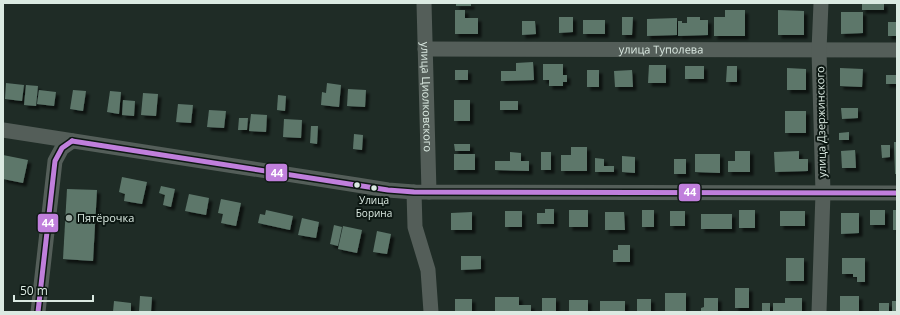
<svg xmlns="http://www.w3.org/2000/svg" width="900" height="315" viewBox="0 0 900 315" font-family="'Open Sans',sans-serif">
<defs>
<filter id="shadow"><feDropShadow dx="3.5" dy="3.5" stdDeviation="1" flood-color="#0009"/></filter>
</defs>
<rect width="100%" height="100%" fill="#1f2c26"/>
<g fill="#5d776b" filter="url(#shadow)">
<rect x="456" y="3" width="15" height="3"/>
<rect x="862" y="3" width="22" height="7"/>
<polygon points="455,10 465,10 465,18 478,18 478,34 455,34"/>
<polygon points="725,10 745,10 745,36 714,36 714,17 725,17"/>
<polygon points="778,10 804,11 804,35 778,35"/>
<polygon points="841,12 863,12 863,33 841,34"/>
<polygon points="559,17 573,17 573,32 559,33"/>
<polygon points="622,17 633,17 632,35 622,35"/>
<polygon points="687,17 700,17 700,20 708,20 708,35 678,36 678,21 682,21 682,23 687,23"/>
<polygon points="677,18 677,35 647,36 647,19"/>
<rect x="583" y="20" width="22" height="14"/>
<polygon points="522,21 535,21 536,34 522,35"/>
<rect x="888" y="22" width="9" height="14"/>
<polygon points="533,62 534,80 501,81 501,71 516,71 516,63"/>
<polygon points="543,64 563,64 563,75 567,75 567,82 563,82 563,86 549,86 549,80 543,80"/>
<polygon points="649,65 666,65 666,83 648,83"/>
<rect x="685" y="66" width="19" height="13"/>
<polygon points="727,66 737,66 737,82 726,82"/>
<polygon points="787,68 806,69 806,90 787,90"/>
<polygon points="840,68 863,69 862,87 840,86"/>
<rect x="455" y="70" width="13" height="10"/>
<rect x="587" y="70" width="12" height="17"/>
<polygon points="632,70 633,87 615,87 614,71"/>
<rect x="886" y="75" width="11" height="9"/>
<polygon points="6,83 24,85 22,101 5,99"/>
<polygon points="327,83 341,85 339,107 321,105 322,92 326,93"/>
<polygon points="26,85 38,86 36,106 24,105"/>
<polygon points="348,89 366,90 365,107 347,106"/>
<polygon points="39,90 56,92 54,106 37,104"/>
<polygon points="73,90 86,91 83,111 70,109"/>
<polygon points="110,91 121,92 119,114 107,112"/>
<polygon points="143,93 158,94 156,116 141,115"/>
<polygon points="278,95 286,96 285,111 277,110"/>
<polygon points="123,100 135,101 134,116 122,115"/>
<rect x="454" y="100" width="16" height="21"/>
<rect x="500" y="101" width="18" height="9"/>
<polygon points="178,104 193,105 191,123 176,122"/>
<polygon points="841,108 858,108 858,118 842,119"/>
<polygon points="209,110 226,111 224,128 207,127"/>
<rect x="785" y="111" width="21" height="22"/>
<polygon points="251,114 267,115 266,132 249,131"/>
<polygon points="239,118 248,118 247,130 238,130"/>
<polygon points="284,119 302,120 301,138 283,137"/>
<polygon points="311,126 318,126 317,144 310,143"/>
<polygon points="849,132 849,140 839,140 839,133"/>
<polygon points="354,134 363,135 362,150 353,149"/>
<polygon points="894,142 897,142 897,174 895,174"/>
<polygon points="454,144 470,144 470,151 455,151"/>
<polygon points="881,145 890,145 890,157 882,158"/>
<polygon points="571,147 587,147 587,171 561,171 561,155 571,155"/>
<polygon points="855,150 856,168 842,168 841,151"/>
<polygon points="735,151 750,151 750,172 728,172 728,161 735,161"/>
<polygon points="799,151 799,159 808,159 808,171 775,172 774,152"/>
<polygon points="510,152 521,153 521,161 529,161 529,171 495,170 495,161 510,161"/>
<rect x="541" y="152" width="10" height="18"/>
<rect x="454" y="154" width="21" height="16"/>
<polygon points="695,154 720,154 720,173 695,172"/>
<polygon points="3,155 28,160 23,183 3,179"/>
<polygon points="622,156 635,157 635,173 622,172"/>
<polygon points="595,158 604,159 604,166 614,166 614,172 595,172"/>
<rect x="674" y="159" width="12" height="15"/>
<polygon points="122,177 147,182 142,204 124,201 125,194 119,192"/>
<polygon points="161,186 175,189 171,207 163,205 165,195 159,193"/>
<polygon points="67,189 97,190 93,261 63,259"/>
<polygon points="189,194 209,198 206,215 185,211"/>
<polygon points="221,199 241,203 236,226 221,223 223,214 218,213"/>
<polygon points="545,209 554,209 554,224 537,224 537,213 545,213"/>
<polygon points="266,210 293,216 290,230 258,223 260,214 265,215"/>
<rect x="569" y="210" width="19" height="17"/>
<rect x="642" y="210" width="12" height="17"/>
<rect x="739" y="210" width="16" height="18"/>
<rect x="870" y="210" width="15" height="15"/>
<rect x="893" y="210" width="4" height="20"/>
<rect x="505" y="211" width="17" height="16"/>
<rect x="670" y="211" width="15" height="15"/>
<rect x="780" y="211" width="25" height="15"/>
<polygon points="472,212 472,230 451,230 451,213"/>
<polygon points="605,212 624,212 625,230 605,230"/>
<polygon points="841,213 859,213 859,233 841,234"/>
<rect x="701" y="214" width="31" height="15"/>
<polygon points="302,218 319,222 316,238 298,235"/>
<polygon points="334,225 342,227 338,246 330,244"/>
<polygon points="343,226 362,230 357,253 338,249"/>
<polygon points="377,231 391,234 387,254 373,252"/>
<polygon points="618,245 630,245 630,262 613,262 613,250 618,250"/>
<polygon points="461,256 481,256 481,269 461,270"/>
<rect x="786" y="258" width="18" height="23"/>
<polygon points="842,258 865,258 865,282 857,282 857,277 853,277 853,274 842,274"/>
<rect x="735" y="288" width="14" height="20"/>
<rect x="665" y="293" width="21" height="19"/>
<polygon points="140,296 152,297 151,312 139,312"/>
<rect x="840" y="296" width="19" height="16"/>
<polygon points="495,297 519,297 519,305 531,305 531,312 495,312"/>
<rect x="542" y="298" width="14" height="14"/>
<polygon points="704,298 718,298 718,312 701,312 701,308 704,307"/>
<polygon points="785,298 802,298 802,312 773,312 773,303 785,303"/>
<rect x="455" y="299" width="17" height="13"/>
<rect x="637" y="299" width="14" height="13"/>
<rect x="569" y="300" width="19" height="12"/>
<polygon points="114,301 131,303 131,312 113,312"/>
<rect x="600" y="301" width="25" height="11"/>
<rect x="892" y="301" width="5" height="11"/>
<rect x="762" y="303" width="8" height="9"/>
<rect x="879" y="303" width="10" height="9"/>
</g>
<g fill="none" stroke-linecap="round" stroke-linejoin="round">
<g stroke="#545e59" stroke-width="15">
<path id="s1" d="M424 3 429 192"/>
<path id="s2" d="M425 49 897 50"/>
<polyline points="3,130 357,185 388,190 414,192 897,193"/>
<polyline points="414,192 415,227 428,270 431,312"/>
<polyline points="38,312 55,161 62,148 72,141"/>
<polyline points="819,312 823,193 819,50 821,3"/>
</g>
<defs>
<g id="bus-1">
<polyline points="72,141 388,190 414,192 897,193"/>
<polyline points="38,312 55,161 62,148 72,141"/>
</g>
</defs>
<use href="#bus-1" stroke="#0c1712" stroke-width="8"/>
<use href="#bus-1" stroke="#c07fdc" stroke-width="5"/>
</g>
<g fill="#dbeae2" stroke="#0c1712" stroke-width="1.5">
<circle cx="357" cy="185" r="3.5"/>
<circle cx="374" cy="188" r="3.5"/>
</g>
<circle fill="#99a8a0" stroke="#0c1712" stroke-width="1.5" cx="69" cy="218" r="4"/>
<g text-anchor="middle" stroke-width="4" stroke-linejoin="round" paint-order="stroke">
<g font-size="10" fill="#dbeae2" stroke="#0c1712">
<text x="374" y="204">Улица<tspan x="374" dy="13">Борина</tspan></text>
</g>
<g font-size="11" fill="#dbeae2" stroke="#0c1712">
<text dy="4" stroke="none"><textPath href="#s2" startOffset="236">улица Туполева</textPath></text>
<text dy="4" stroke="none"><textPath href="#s1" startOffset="94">улица Циолковского</textPath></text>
<text transform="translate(821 122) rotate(-91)" y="4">улица Дзержинского</text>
</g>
<g font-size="11" fill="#dbeae2" stroke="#0c1712" text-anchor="start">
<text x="77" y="222">Пятёрочка</text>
</g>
</g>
<g stroke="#0c1712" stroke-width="1.5">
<rect x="265" y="163" width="23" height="19" rx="4" fill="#c07fdc"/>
<rect x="678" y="183" width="23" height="19" rx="4" fill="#c07fdc"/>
<rect x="37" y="213" width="22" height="20" rx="4" fill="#c07fdc"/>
</g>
<g font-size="11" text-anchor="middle" font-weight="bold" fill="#fff">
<text x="277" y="177">44</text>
<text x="690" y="196">44</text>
<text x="48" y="227">44</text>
</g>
<rect width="900" height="315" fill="none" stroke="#dbeae2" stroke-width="8"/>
<path d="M14 295v6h79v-6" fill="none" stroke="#dbeae2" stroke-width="2"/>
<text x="20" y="295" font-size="12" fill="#dbeae2" stroke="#0c1712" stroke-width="3" paint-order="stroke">50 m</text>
</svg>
